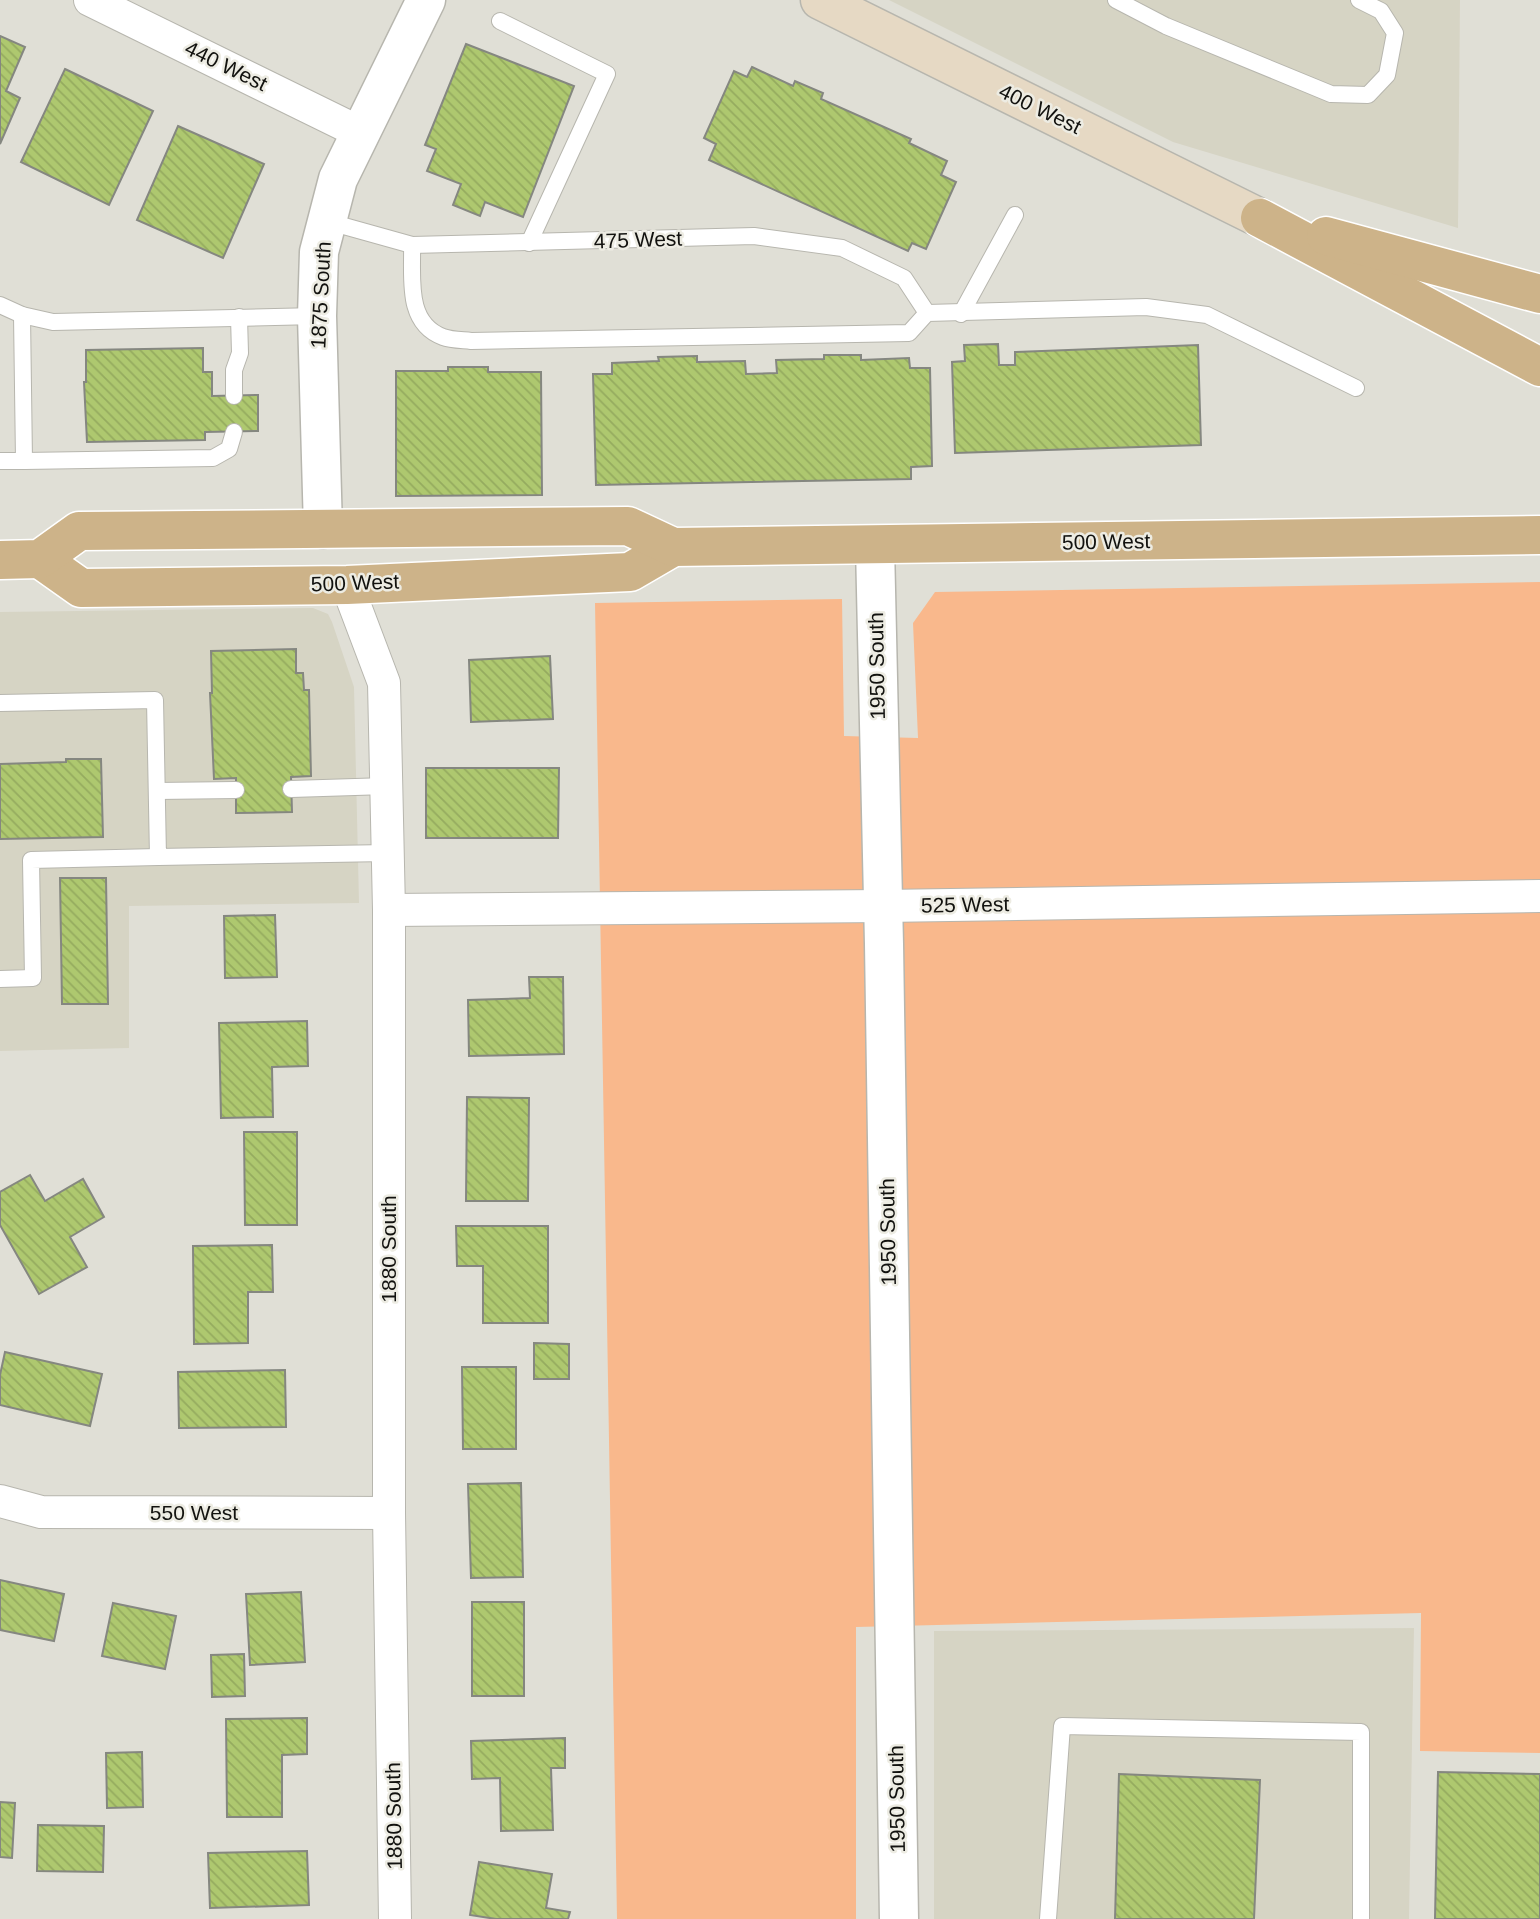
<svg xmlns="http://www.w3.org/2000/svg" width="1540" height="1919" viewBox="0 0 1540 1919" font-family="Arial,sans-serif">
<defs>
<pattern id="building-back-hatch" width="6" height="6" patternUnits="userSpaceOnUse" patternTransform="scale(1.75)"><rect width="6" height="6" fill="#aec86f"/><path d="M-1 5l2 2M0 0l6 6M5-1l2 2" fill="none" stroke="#95ab5f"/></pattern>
</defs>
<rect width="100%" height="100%" fill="#e0dfd6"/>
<g fill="#d6d4c4">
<polygon points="889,0 1460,0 1458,228 1173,142"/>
<polygon points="313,608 328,614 332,622 354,687 359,903 129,906 129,1048 0,1051 0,612"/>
<polygon points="1414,1628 1409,1919 934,1919 934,1631"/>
</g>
<polygon fill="#f9b88c" points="1540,582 1540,1753 1420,1751 1421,1613 856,1627 856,1919 617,1919 595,603 842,599 844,736 918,738 913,623 935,592"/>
<g fill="url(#building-back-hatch)" stroke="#858780" stroke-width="2">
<polygon points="0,36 25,47 6,91 20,98 0,144"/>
<polygon points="466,44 574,86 523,217 485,202 480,216 453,205 461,184 427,171 436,149 425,145"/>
<polygon points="752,67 793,86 795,81 823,93 821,99 911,139 909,143 947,161 941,175 956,182 926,249 912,243 908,251 709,160 716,144 704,138 734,71 747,77"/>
<polygon points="65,69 153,111 109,205 21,162"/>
<polygon points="178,126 264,164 223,258 137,220"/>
<polygon points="998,344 999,365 1015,365 1015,352 1198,345 1201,445 955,453 952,362 965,361 964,345"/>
<polygon points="203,348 203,372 212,372 212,396 258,395 258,431 205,432 205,440 87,442 84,382 86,382 86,350"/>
<polygon points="824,355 861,355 861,360 909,358 910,368 930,368 932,466 911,467 911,479 596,485 593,374 612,374 612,363 659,361 658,357 697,356 697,362 745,361 746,374 777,373 776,360 824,359"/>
<polygon points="448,367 488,367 488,372 541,372 542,495 396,496 396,371 448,371"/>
<polygon points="296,649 296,673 303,673 304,690 309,690 311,776 291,777 292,812 236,813 236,778 214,779 210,693 212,693 211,651"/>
<polygon points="550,656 553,719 471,722 469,660"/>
<polygon points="66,759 101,759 103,837 0,839 0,764 66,762"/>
<polygon points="426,768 559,768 558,838 426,838"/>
<polygon points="60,878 106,878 108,1004 62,1004"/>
<polygon points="275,915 277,977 225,978 224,916"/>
<polygon points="529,977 563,977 564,1054 469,1056 468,1000 530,998"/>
<polygon points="307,1021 308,1066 272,1067 273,1117 221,1118 219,1023"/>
<polygon points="467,1097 529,1098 528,1201 466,1201"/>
<polygon points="244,1132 297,1132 297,1225 245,1225"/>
<polygon points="30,1175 45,1201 83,1179 104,1217 70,1237 87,1267 39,1294 0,1225 0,1192"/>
<polygon points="456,1226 548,1226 548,1323 483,1323 483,1266 457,1266"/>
<polygon points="272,1245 273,1292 248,1292 248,1343 194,1344 193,1246"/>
<polygon points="534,1343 569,1344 569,1379 534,1379"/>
<polygon points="5,1352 102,1374 90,1426 0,1405 0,1375"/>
<polygon points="462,1367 516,1367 516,1449 463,1449"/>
<polygon points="285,1370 286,1427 179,1428 178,1372"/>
<polygon points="521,1483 523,1577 471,1578 468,1484"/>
<polygon points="0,1580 64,1594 54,1641 0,1630"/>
<polygon points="301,1592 305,1662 250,1665 246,1594"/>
<rect x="472" y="1602" width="52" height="94"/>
<polygon points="113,1603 176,1616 165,1669 102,1656"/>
<polygon points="244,1654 245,1696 212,1697 211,1655"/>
<polygon points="307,1718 307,1754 282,1755 282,1817 227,1817 226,1719"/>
<polygon points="565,1738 565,1768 551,1768 553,1830 501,1831 500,1778 472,1779 471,1741"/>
<polygon points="142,1752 143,1807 107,1808 106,1753"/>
<polygon points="1438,1772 1540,1774 1540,1919 1435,1919"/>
<polygon points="1119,1774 1260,1780 1254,1919 1115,1919"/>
<polygon points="0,1802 15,1803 12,1858 0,1857"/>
<polygon points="38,1825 104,1826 103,1872 37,1871"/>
<polygon points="307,1851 309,1905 210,1908 208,1853"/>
<polygon points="479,1862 552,1874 546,1908 570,1912 568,1919 496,1919 470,1915"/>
</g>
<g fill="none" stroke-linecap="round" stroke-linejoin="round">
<defs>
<g id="service">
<polyline points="1116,0 1166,26 1331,94 1368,95 1387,75 1395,33 1381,11 1359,0"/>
<polyline points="500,21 607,74 529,243"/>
<polyline points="326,221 412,245 754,236 842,248 904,278 927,313"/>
<path d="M412 245C413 277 405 323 443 337 451 340 462 340 471 341L909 333 927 313 1146 307 1207 315 1356 388"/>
<polyline points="0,305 22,315 53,322 317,316"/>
<polyline points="961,314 1015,215"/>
<polyline points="234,396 234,370 240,353 239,317"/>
<polyline points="0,461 24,461 22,315"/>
<polyline points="24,461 213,458 229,449 234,432"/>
<polyline points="0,703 155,700 158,857 388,853"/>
<polyline points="291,789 387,786"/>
<polyline points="157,791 236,790"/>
<polyline points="0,979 33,978 31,860 158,857"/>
<polyline points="1048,1919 1062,1726 1361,1732 1361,1919"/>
</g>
<g id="minor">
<polyline points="90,0 361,133"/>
<polyline points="347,585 384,683 389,910 389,1513 395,1919"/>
<polyline points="389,910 883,906 1540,896"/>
<polyline points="0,1501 41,1512 389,1513"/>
</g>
<g id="tertiary">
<polyline points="323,529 317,316 319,252 338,179 426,0"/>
<polyline points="875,546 884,944 899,1919"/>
</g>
<polyline id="secondary" points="820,0 1260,218"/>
<g id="primary">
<polyline points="1260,218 1540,367"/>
<polyline points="1326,236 1540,294"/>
<polyline points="40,559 81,588 347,585 630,572 673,547"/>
<polyline points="0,560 40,559 79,531 628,526 673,547 1540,535"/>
</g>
</defs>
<use href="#service" stroke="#b7b6ae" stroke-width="18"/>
<use href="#minor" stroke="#b7b6ae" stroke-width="34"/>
<use href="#tertiary" stroke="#b7b6ae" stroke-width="41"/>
<use href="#secondary" stroke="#b7b6ae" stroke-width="41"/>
<use href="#primary" stroke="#fff" stroke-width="41"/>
<use href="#service" stroke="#fff" stroke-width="16"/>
<use href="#minor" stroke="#fff" stroke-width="32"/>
<use href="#tertiary" stroke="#fff" stroke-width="38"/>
<use href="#secondary" stroke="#e6d9c4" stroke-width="38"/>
<use href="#primary" stroke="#cdb389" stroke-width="38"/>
</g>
<g text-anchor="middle" stroke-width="5" stroke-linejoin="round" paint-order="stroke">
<g font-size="21" fill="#12120f" stroke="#edece3">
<text transform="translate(226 66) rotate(26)" y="7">440 West</text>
<text transform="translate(1040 109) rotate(26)" y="7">400 West</text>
<text transform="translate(638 240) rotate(-2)" y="7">475 West</text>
<text transform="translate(321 295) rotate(-87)" y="7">1875 South</text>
<text transform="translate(1106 542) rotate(-1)" y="7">500 West</text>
<text transform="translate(355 583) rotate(-2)" y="7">500 West</text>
<text transform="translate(877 666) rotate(-91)" y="7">1950 South</text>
<text transform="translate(965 905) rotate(-1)" y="7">525 West</text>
<text transform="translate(888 1232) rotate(-91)" y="7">1950 South</text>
<text transform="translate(389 1249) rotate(-90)" y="7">1880 South</text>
<text x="194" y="1520">550 West</text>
<text transform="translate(897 1799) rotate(-91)" y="7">1950 South</text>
<text transform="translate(394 1816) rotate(-91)" y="7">1880 South</text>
</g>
</g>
</svg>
